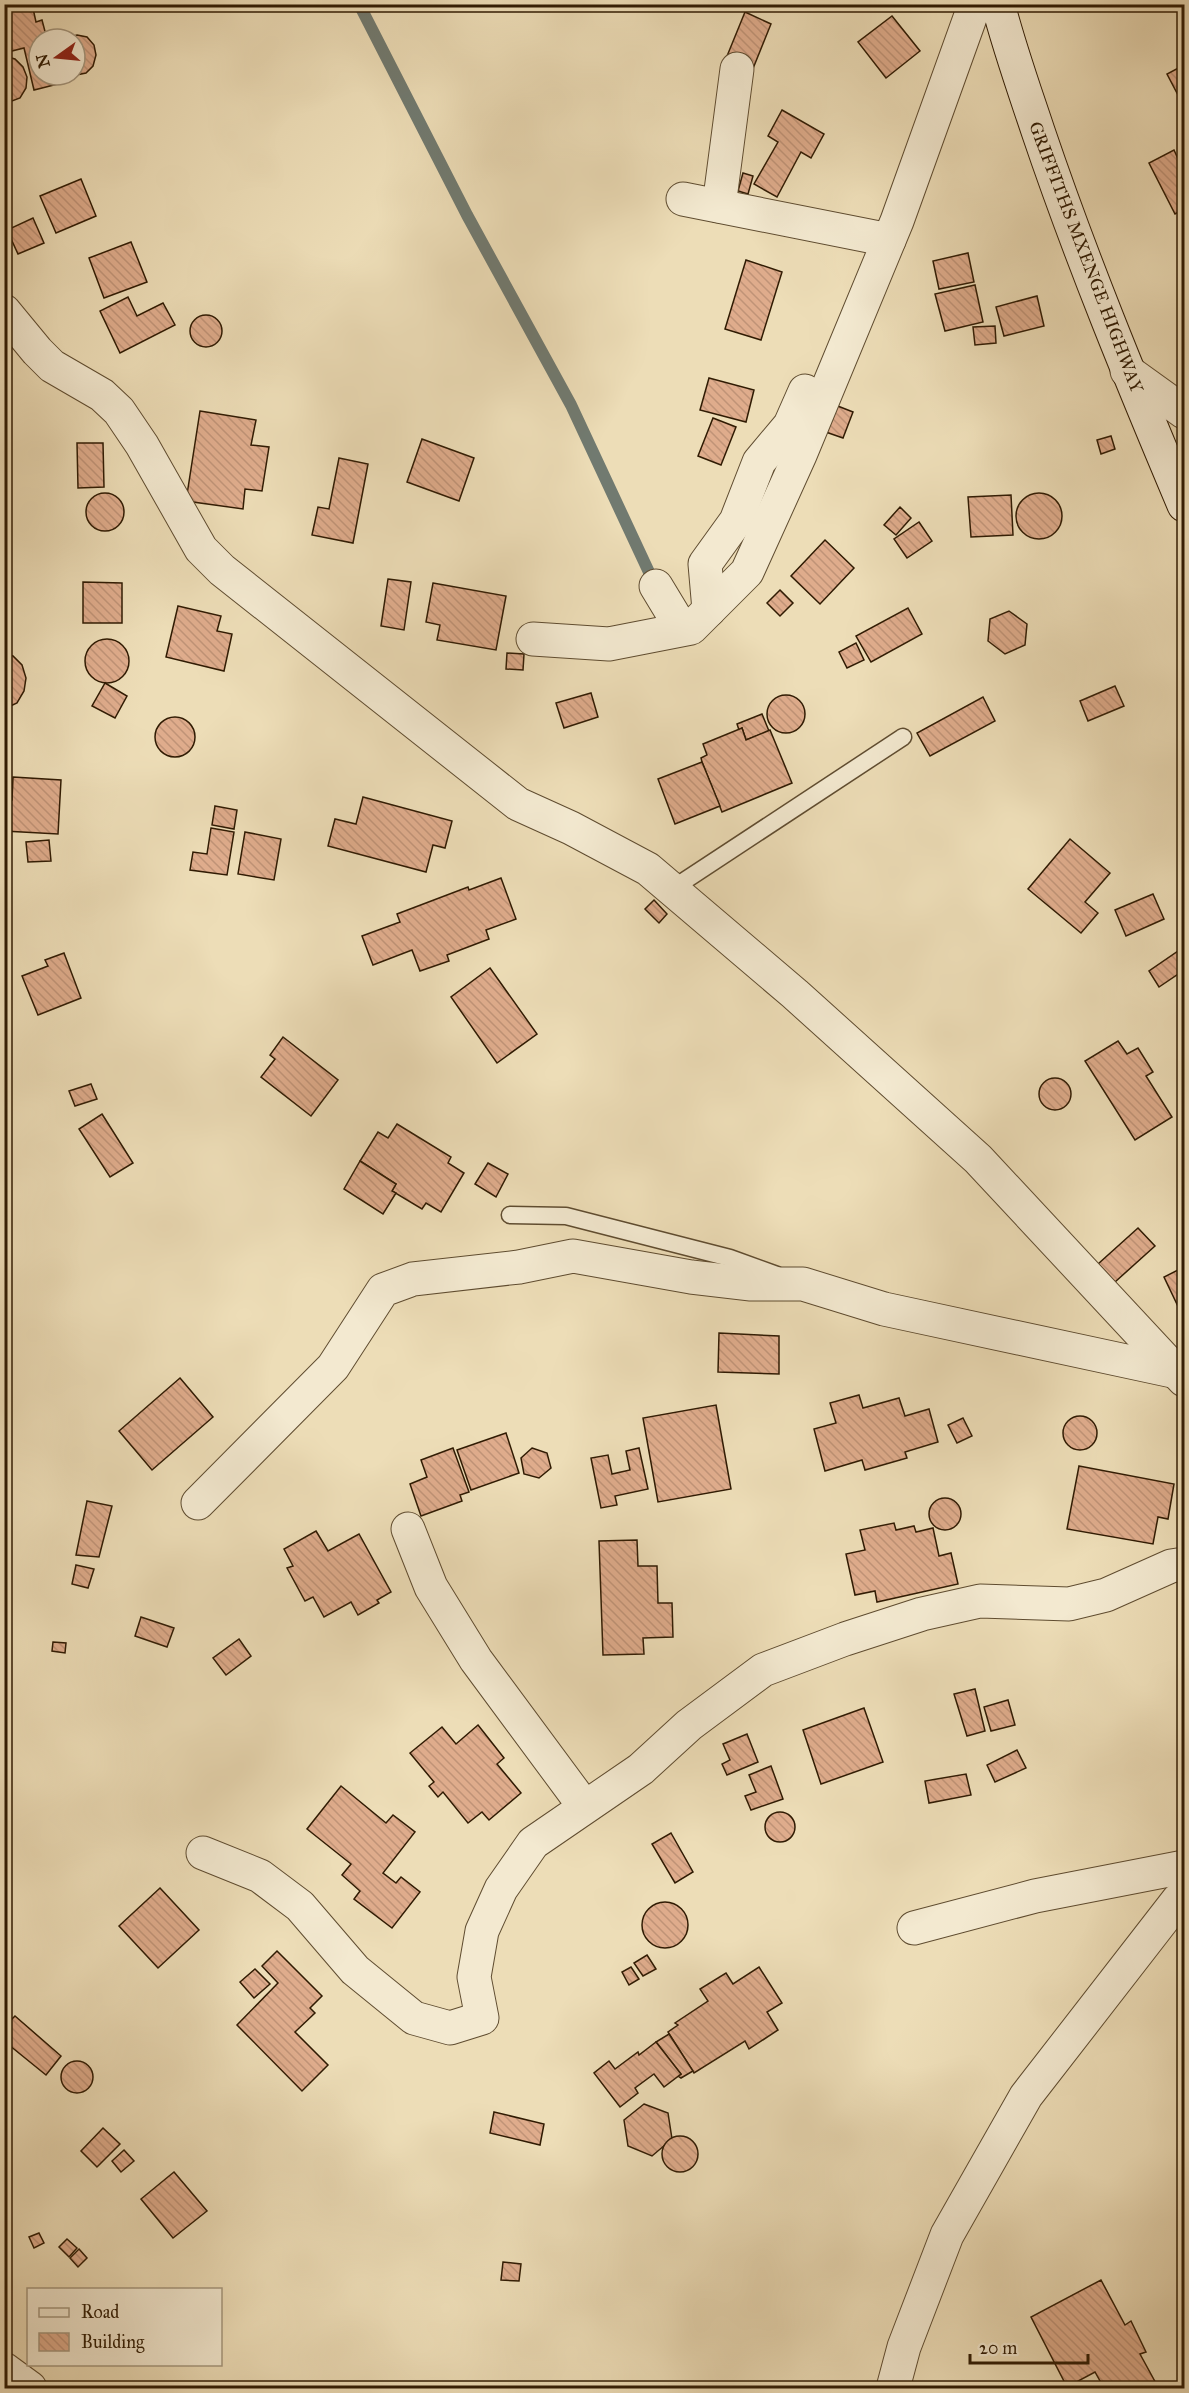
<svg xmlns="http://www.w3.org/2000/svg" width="1189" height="2393" viewBox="0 0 1189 2393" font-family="'IM FELL Great Primer',serif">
<defs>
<pattern id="building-back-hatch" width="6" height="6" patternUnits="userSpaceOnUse" patternTransform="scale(1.5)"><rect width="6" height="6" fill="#dfac8c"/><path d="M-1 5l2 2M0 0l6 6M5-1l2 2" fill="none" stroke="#c09377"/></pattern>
</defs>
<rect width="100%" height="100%" fill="#edddb7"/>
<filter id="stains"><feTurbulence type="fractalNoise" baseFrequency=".00333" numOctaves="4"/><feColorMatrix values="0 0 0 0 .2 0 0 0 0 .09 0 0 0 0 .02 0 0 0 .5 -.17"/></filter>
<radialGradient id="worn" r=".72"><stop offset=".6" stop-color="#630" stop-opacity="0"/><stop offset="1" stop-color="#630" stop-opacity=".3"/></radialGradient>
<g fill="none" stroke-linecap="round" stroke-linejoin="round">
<polyline stroke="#717a70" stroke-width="12" points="359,4 467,215 571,405 655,585"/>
</g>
<g fill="url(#building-back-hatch)" stroke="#301b03" stroke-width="1.5">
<polygon points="32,4 36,22 42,20 47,39 39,39 39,75 56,75 58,84 34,90 24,48 4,53 4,5"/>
<polygon points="1118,4 1135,4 1121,11"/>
<polygon points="745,12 771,24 752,71 725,61"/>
<polygon points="892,16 920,51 886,78 858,42"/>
<polygon points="77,35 87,37 94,45 96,55 93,66 86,73 76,75 75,39 64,39"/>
<polygon points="4,56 15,59 23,67 27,77 26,88 20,98 4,104"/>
<polygon points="1184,65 1184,92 1178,95 1167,74"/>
<polygon points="782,110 824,134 811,158 801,152 777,197 754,184 778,142 768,136"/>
<polygon points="1174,150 1184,172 1184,209 1175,214 1149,163"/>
<polygon points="743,173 753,176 748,194 738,191"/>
<polygon points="81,179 96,216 56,233 40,196"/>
<polygon points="33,218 44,243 18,254 7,230"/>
<polygon points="131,242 147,282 104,298 89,258"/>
<polygon points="968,253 974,282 939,289 933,261"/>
<polygon points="746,260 782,272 761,340 725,329"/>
<polygon points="975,285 983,322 945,331 935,294"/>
<polygon points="1037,296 1044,326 1004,336 996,307"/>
<polygon points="128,297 137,316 163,303 175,325 120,353 100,311"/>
<circle cx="206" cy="331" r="16"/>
<polygon points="995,326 996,343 975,345 973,327"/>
<polygon points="709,378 754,390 746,422 700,410"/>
<polygon points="830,403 853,412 843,438 820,430"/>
<polygon points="200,411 256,420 251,445 269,447 262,491 245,489 243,509 186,501"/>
<polygon points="713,418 736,427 721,465 698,456"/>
<polygon points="1111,436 1115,449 1101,454 1097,440"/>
<polygon points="422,439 474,458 459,501 407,482"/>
<polygon points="77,443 103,443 104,487 78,488"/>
<polygon points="339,458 368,464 353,543 312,535 318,507 329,509"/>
<circle cx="105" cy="512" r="19"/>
<circle cx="1039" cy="516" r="23"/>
<polygon points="1011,495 1013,535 971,537 968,497"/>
<polygon points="900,507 911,518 896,535 884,525"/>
<polygon points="919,522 932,541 907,558 894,539"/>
<polygon points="825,540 854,568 820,604 791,576"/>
<polygon points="388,579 411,582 404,630 381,626"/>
<polygon points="83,582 122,583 122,623 83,623"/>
<polygon points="433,583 506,596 496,650 437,640 440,625 426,622"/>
<polygon points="780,590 793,603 780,616 767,603"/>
<polygon points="178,606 221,616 217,631 232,634 224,671 166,657"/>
<polygon points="908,608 922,634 871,662 856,636"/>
<polygon points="1009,611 1027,624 1025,645 1005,654 988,641 990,619"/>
<circle cx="107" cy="661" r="22"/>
<polygon points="856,643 864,660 847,668 839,652"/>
<polygon points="4,653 13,656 22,665 26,678 24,691 17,703 4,709"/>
<polygon points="507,653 524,654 523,670 506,669"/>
<polygon points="105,683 127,696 115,718 92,706"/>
<polygon points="1115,686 1124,706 1088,721 1080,701"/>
<polygon points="591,693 598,717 564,728 556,703"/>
<circle cx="786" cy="714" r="19"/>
<polygon points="983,697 995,721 930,756 917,733"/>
<polygon points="762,714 769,731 746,740 742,728 739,730 737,724"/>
<circle cx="175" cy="737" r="20"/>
<polygon points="742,728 746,740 770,730 792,783 722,812 702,762 701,758 707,755 703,744"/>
<polygon points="702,762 720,806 675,824 658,779"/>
<polygon points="13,777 61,780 58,834 4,831 4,800 12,800"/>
<polygon points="363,797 452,821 445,848 433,845 426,872 328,846 335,819 356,824"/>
<polygon points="215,806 237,810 234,829 212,825"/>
<polygon points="211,828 234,832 227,875 190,870 193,852 207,854"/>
<polygon points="245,832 281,839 274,880 238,874"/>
<polygon points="1070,839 1110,873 1085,902 1098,913 1081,933 1028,889"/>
<polygon points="49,840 51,861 28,862 26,842"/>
<polygon points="501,878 516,919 486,930 489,939 447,955 449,961 420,971 412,950 373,965 362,936 400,922 397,914 468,887 469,890"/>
<polygon points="1153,894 1164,919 1126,936 1115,910"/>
<polygon points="654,900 667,914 659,923 645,909"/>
<polygon points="1184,947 1184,970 1159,987 1149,971"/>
<polygon points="64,953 81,998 38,1015 22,976 48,966 45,960"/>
<polygon points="490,968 537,1034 497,1063 451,997"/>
<polygon points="283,1037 338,1080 311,1116 261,1077 275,1059 270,1055"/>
<polygon points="1118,1041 1127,1054 1138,1048 1153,1072 1146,1076 1172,1117 1135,1140 1085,1061"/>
<circle cx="1055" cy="1094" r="16"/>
<polygon points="91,1084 97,1099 75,1106 69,1091"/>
<polygon points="102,1114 133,1163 110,1177 79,1129"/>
<polygon points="397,1124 451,1157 448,1163 464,1173 441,1212 426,1203 422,1209 392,1191 396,1184 360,1161 378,1132 388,1138"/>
<polygon points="360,1161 396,1184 392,1191 396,1193 383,1214 344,1189"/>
<polygon points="488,1163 508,1174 496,1197 475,1184"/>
<polygon points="1138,1228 1155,1246 1115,1282 1098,1264"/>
<polygon points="1184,1267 1184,1319 1164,1277"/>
<polygon points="719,1333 779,1336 779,1374 718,1372"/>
<polygon points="180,1378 213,1417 152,1470 119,1431"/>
<polygon points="859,1395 863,1408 899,1398 905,1416 929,1409 938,1442 905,1452 907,1458 865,1470 862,1460 825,1471 814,1429 836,1423 830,1403"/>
<polygon points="716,1405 731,1489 658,1502 643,1418"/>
<circle cx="1080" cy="1433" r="17"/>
<polygon points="963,1418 972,1436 957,1443 948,1425"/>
<polygon points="506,1433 519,1473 471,1490 457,1450"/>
<polygon points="453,1448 469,1492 460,1495 462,1501 421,1516 410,1484 427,1477 421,1460"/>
<polygon points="532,1448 547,1453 551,1468 539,1478 524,1474 521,1458"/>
<polygon points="639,1448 648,1489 615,1496 617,1505 601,1508 591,1458 608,1455 612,1474 630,1470 626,1451"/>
<polygon points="1079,1466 1174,1484 1168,1519 1158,1517 1153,1544 1067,1529"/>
<circle cx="945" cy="1514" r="16"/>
<polygon points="87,1501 112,1506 99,1557 76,1555"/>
<polygon points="894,1523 896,1530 914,1526 916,1532 933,1528 939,1556 951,1553 958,1584 877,1602 875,1591 855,1595 846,1554 865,1550 860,1530"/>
<polygon points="316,1531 328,1551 359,1534 391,1592 377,1600 379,1603 358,1615 351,1602 324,1617 313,1597 305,1601 287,1568 293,1566 284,1549"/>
<polygon points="637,1540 638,1566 657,1566 658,1603 672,1603 673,1637 643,1638 644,1654 603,1655 599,1541"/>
<polygon points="76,1565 94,1569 88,1588 72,1584"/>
<polygon points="141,1617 174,1628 167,1647 135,1636"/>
<polygon points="239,1639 251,1656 226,1675 213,1658"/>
<polygon points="53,1642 66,1643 65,1653 52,1651"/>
<polygon points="975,1689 985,1731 967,1736 954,1694"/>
<polygon points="1008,1700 1015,1725 991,1731 984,1707"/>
<polygon points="864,1708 883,1762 821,1784 803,1730"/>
<polygon points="478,1725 504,1758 497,1764 521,1793 489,1820 482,1812 468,1823 443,1792 438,1797 429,1786 434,1782 410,1753 442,1727 456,1744"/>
<polygon points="747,1734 758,1762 727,1775 722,1764 730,1760 723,1744"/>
<polygon points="1017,1750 1026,1768 995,1782 987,1765"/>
<polygon points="771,1766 783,1799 751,1810 745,1796 756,1792 749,1775"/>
<polygon points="966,1774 971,1795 929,1803 925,1781"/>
<polygon points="341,1786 386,1823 393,1815 415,1832 383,1873 396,1883 401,1877 420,1892 392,1928 354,1899 360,1891 342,1875 351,1864 307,1829"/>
<circle cx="780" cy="1827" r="15"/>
<polygon points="671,1833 693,1872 675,1883 652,1844"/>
<polygon points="160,1888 199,1930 158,1968 119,1926"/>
<circle cx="665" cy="1925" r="23"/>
<polygon points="277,1951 322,1996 310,2008 315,2013 295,2032 328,2065 302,2091 237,2025 278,1983 262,1966"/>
<polygon points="647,1955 656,1969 643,1976 634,1963"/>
<polygon points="631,1967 639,1979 629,1985 622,1972"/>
<polygon points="759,1967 782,2003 767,2012 778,2030 749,2049 745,2041 694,2073 668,2032 678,2025 675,2023 708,2001 700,1989 726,1973 733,1984"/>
<polygon points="255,1969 270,1984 254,1998 240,1982"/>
<polygon points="15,2016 61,2056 46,2075 4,2041 4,2027"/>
<polygon points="669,2034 693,2071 681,2078 678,2076 681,2074 656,2042"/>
<polygon points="656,2042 681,2074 664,2087 654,2074 635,2088 638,2093 620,2107 594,2073 609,2061 615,2069 638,2052 639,2055"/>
<circle cx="77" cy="2077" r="16"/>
<polygon points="644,2104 668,2113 672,2139 652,2156 628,2146 624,2120"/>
<polygon points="494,2112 544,2124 540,2145 490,2133"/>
<polygon points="103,2128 120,2144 97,2167 81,2151"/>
<circle cx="680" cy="2154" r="18"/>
<polygon points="124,2150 134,2161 121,2172 112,2161"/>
<polygon points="174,2172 207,2211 173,2238 141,2199"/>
<polygon points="39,2233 44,2243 34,2248 29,2237"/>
<polygon points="67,2239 77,2248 69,2257 59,2247"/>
<polygon points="79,2249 87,2258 78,2267 70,2258"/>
<polygon points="503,2262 521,2264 519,2281 501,2280"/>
<polygon points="1101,2280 1125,2325 1131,2321 1146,2352 1140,2354 1158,2387 1154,2388 1104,2388 1095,2372 1067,2387 1031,2317"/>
</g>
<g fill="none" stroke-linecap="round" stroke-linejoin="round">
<defs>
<g id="lane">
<polyline points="672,889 903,737"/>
<polyline points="510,1215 566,1216 730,1258 777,1275"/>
</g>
<g id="street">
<polyline points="683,199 889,240"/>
<polyline points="719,206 737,69"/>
<polyline points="4,311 37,351 52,366 102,395 119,411 142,445 201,549 222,570 518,804 571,828 648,869 795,994 978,1159 1184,1380"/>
<polyline points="1127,371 1184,412"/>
<polyline points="656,586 682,629"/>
<polyline points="709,610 705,564 736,521 759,462 790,425 805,391"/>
<polyline points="533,639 609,644 691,628 747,572 800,455 897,221 975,4"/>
<polyline points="198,1503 333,1367 383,1290 413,1279 519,1267 573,1256 691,1277 751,1284 803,1284 884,1309 1177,1372"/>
<polyline points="408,1529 431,1587 476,1660 584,1806"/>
<polyline points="203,1853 260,1876 300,1906 355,1970 414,2018 450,2028 482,2018 474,1977 482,1931 501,1889 533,1843 641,1769 689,1725 763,1670 845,1639 922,1614 980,1601 1069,1604 1106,1595 1171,1566 1184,1564"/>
<polyline points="914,1928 1035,1896 1184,1867"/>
<polyline points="4,2369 30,2388"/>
<polyline points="893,2388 904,2347 947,2235 1026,2096 1178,1900 1184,1896"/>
</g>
<path id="secondary" d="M998 4C1009 47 1024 89 1038 131 1081 258 1132 382 1184 505"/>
</defs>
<use href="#lane" stroke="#5f4c30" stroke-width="19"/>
<use href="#street" stroke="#5f4c30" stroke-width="35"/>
<use href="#secondary" stroke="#301b03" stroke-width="35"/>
<use href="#lane" stroke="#f3e9d0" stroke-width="16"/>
<use href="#street" stroke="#f3e9d0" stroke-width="33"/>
<use href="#secondary" stroke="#f3e9d0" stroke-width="33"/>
</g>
<g text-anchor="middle" stroke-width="5" stroke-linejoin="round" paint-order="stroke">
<g font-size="18" fill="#301b03" stroke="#f3e9d0">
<text transform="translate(1086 257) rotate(69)" y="6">GRIFFITHS MXENGE HIGHWAY</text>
</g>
</g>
<rect width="1189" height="2393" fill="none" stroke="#edddb7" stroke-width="24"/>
<rect x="6" y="6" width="1177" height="2381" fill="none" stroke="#301b03" stroke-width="3"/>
<rect x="12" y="12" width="1165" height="2369" fill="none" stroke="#301b03" stroke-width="1.5"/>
<rect x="27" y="2288" width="195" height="78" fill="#f3e9d0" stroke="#a5977e" stroke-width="1.5"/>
<rect x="39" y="2308" width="30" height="9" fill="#f3e9d0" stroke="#a5977e" stroke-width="1.5"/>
<text x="81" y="2318" font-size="18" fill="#301b03">Road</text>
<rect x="39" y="2333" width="30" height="18" fill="url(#building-back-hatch)" stroke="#a5977e" stroke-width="1.5"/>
<text x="81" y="2348" font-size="18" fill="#301b03">Building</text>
<g transform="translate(57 57) rotate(255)"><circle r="28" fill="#f3e9d0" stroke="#a5977e" stroke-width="1.5"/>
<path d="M0-4.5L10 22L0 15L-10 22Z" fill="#8f2418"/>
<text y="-9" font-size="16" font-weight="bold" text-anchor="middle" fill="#301b03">N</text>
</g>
<path d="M970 2354v9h118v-9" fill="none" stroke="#301b03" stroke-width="3"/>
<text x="979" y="2354" font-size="18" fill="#301b03" stroke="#f3e9d0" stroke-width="4.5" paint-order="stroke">20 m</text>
<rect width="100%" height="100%" filter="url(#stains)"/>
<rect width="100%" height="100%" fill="url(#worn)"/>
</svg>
